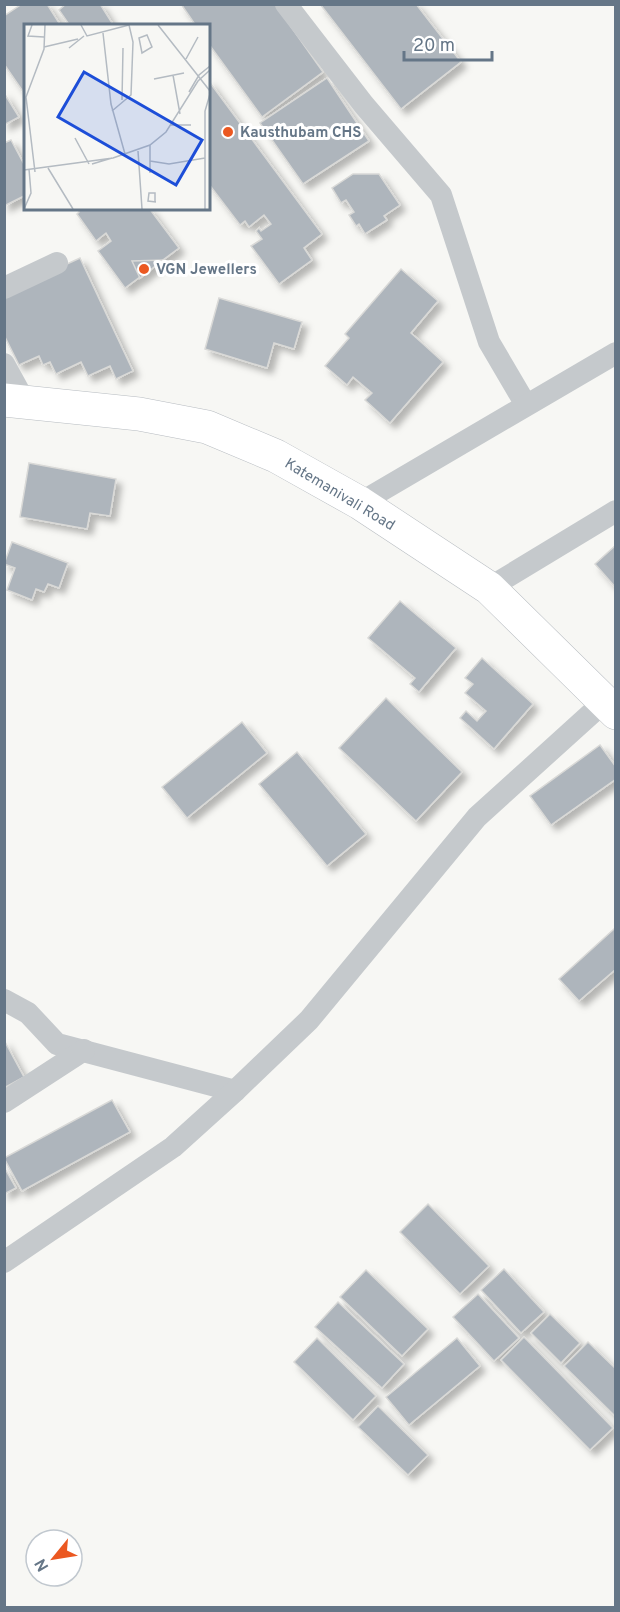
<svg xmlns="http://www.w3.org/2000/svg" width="620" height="1612" viewBox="0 0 620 1612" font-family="Overpass,sans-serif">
<defs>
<filter id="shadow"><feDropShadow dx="5.5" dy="5.5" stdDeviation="3" flood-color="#0004"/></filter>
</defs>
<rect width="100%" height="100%" fill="#f7f7f4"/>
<g fill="#aeb5bc" stroke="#d9d9d7" stroke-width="1.5" filter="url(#shadow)">
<polygon points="22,4 47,4 61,26 26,26 26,96 4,64 4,16"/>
<polygon points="66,4 100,4 114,26 70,26 59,10"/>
<polygon points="181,4 275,4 323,72 262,117 208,43 208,26 196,26"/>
<polygon points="320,4 416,4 461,62 401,109"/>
<polygon points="327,78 369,141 303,184 260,123"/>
<polygon points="208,80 322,234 304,248 312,260 279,284 251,246 262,239 256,231 259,228 261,231 271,224 264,215 249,227 245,221 240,225 208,183"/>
<polygon points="4,93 19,117 4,125"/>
<polygon points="11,140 26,168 26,195 4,206 4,143"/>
<polygon points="353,174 379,174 400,205 384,216 387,220 365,234 359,224 356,226 349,215 354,212 346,200 341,203 332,188"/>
<polygon points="77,208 149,208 179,248 125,288 98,251 111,241 106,233 96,241 77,214 79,212"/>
<polygon points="80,258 133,371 116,379 110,366 88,376 81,362 56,374 50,362 43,365 39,356 19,365 4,335 4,293"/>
<polygon points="163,260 140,278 132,261"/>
<polygon points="401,269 438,301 411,333 443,362 390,423 365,400 372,393 353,377 347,385 325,366 349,338 345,334"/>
<polygon points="219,298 302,322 294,349 274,343 267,368 205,349"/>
<polygon points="29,463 116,479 110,516 90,513 87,529 20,517"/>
<polygon points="12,542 68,563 59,588 48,584 44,592 36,589 32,600 7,590 15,568 4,564"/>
<polygon points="616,545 616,588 595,564"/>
<polygon points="400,601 456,648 419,692 410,684 415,678 368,638"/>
<polygon points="482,658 533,704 494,749 460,718 466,711 477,721 486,711 465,693 473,684 465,678"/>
<polygon points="386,698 462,772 416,821 339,748"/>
<polygon points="242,722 267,753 187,818 162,787"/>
<polygon points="600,745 616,767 616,779 551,825 530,796"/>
<polygon points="297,752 366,834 327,866 259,784"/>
<polygon points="614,929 616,931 616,969 579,1001 559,979"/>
<polygon points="4,1040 24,1077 4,1088"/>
<polygon points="112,1100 130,1132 22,1191 4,1158"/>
<polygon points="4,1167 16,1188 4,1194"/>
<polygon points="428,1204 489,1266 460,1294 400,1232"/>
<polygon points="504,1269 544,1312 521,1333 481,1290"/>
<polygon points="366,1270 428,1329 402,1356 340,1297"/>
<polygon points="478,1294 519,1338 494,1361 453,1317"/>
<polygon points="338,1302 404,1364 382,1388 315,1327"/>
<polygon points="550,1314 580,1343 561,1363 531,1333"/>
<polygon points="524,1337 613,1428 590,1450 501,1360"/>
<polygon points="317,1338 376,1396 353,1420 294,1362"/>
<polygon points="457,1338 480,1366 409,1425 386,1397"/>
<polygon points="588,1342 616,1369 616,1417 564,1366"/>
<polygon points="378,1406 428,1455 408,1475 358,1427"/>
</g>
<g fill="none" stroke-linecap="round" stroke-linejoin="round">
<defs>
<polyline id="secondary" points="4,400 139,414 207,427 276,456 360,503 489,588 616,713"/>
</defs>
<use href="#secondary" stroke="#b7bcc1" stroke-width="34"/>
<g stroke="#c5c9cc" stroke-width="22">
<polyline points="286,4 364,105 441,195 489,342 526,405"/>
<polyline points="4,288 57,263"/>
<polyline points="4,364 26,404"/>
<polyline points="360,503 616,353"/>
<polyline points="489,588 616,511"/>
<polyline points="4,1000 28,1013 57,1044 235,1091"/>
<polyline points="4,1102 84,1050"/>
<polyline points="4,1262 173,1147 235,1091 309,1020 477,817 604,702"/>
</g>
<use href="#secondary" stroke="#fff" stroke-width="33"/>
</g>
<g fill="#eb5821" stroke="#fff" stroke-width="2">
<circle cx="228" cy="132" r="6"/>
<circle cx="144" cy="269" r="6"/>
</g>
<g text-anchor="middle" stroke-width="6" stroke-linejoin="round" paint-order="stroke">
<g font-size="15" font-weight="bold" fill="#657687" stroke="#fff" text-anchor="start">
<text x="240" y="137">Kausthubam CHS</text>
<text x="156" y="274">VGN Jewellers</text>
</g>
<g font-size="15" fill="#657687" stroke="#fff">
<text transform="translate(340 494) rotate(31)" y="5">Katemanivali Road</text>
</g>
</g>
<g transform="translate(24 24)">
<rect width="186" height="186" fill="#f7f7f4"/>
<path fill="none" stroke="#b4bbc2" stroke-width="1.5" d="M8 1 4 12 20 13M57 1 63 12 105 1M134 1 186 67M79 9 87 80 101 130M123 11 128 23 118 29 115 14ZM20 23 54 15M45 24 60 12M162 35 174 13M149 51 156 90M130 55 160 49M165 68 175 51 186 42M98 76 99 24M88 87 107 71 109 18 105 1M147 101H167M51 114 65 140M126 121V149M114 127 118 185M126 137 145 140 181 134M68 140 88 134M24 144 49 185M0 146 89 134 126 121 142 108 174 57 186 46M11 148 2 73 20 25 21 1M131 178V169H125L124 177 132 178M0 185 7 169 5 145M181 185V87L186 70"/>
<path fill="#1d4ed8" fill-opacity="0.15" stroke="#1d4ed8" stroke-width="3" d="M60 48 178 116 152 161 34 93Z"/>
<rect width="186" height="186" fill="none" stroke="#657687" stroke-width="3"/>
</g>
<rect width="620" height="1612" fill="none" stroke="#657687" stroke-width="12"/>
<g transform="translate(54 1558) rotate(240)"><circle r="28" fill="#ffffff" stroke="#c1c8cf" stroke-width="1.5"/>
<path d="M0-4.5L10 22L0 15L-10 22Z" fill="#eb5821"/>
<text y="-9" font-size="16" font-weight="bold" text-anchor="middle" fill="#657687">N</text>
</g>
<path d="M404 51v9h88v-9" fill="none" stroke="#657687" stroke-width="3"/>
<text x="413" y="51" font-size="18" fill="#657687" stroke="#ffffff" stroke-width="4.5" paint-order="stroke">20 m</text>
</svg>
